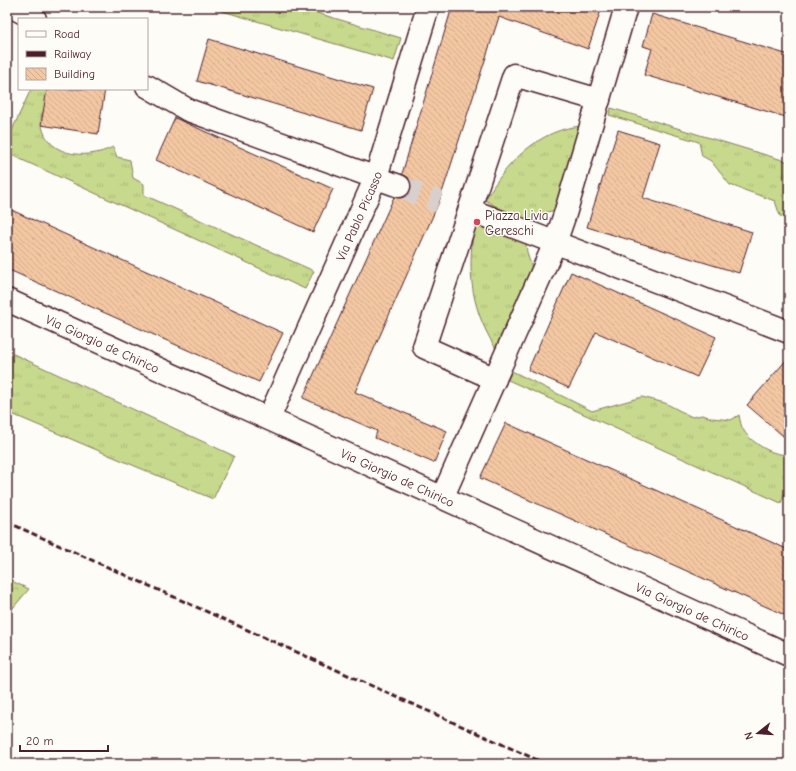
<svg xmlns="http://www.w3.org/2000/svg" width="796" height="771" viewBox="0 0 796 771" font-family="'Comic Neue',sans-serif">
<defs>
<pattern id="grass-tufts" width="24" height="20" patternUnits="userSpaceOnUse"><rect width="24" height="20" fill="#c7d98d"/><path d="M3 7l-1-3M5 7V3M7 7l1-3M15 17l-1-3M17 17v-4M19 17l1-3" fill="none" stroke="#acba7a"/></pattern>
<pattern id="forest-crowns" width="20" height="18" patternUnits="userSpaceOnUse"><rect width="20" height="18" fill="#c7d98d"/><path d="M2 6a3 3 0 1 1 6 0M12 15a3 3 0 1 1 6 0" fill="none" stroke="#acba7a"/></pattern>
<pattern id="building-back-hatch" width="6" height="6" patternUnits="userSpaceOnUse"><rect width="6" height="6" fill="#f3c7a2"/><path d="M-1 5l2 2M0 0l6 6M5-1l2 2" fill="none" stroke="#d2aa8c"/></pattern>
</defs>
<rect width="100%" height="100%" fill="#fdfcf7"/>
<filter id="ink" filterUnits="userSpaceOnUse"><feTurbulence type="fractalNoise" baseFrequency=".025" numOctaves="2"/><feDisplacementMap in="SourceGraphic" scale="8" xChannelSelector="R" yChannelSelector="G"/><feConvolveMatrix kernelMatrix="1 2 1 2 8 2 1 2 1" color-interpolation-filters="sRGB"/></filter>
<g filter="url(#ink)">
<g fill="url(#grass-tufts)" stroke="#887c5c">
<polygon points="212,7 297,7 401,38 394,61 212,8"/>
<path d="M31 89H53C51 96 41 114 41 118 42 157 86 161 113 147L117 157 130 160 133 178 144 184V195L314 271 305 289 7 153V141Z"/>
<polygon points="611,108 789,162 789,218 780,216 775,201 730,185 711,161 702,156 699,142 609,115"/>
<path d="M583 126 560 209 543 213 530 226 485 200C506 163 540 128 583 126Z"/>
<path d="M474 226 526 236C526 251 527 262 538 272L498 352C471 310 467 275 474 226Z"/>
<polygon points="7,351 234,456 213,499 7,412"/>
<path d="M512 371 592 411 642 397 665 403 692 417 702 415 712 418 731 420 739 415C740 420 741 427 744 431 752 443 774 457 789 454V484L781 503 508 380Z"/>
</g>
<polygon fill="url(#forest-crowns)" stroke="#887c5c" points="7,579 29,589 7,615"/>
<g fill="url(#building-back-hatch)" stroke="#4a1f2b">
<polygon points="452,7 602,7 588,49 499,17 439,202 355,392 447,431 434,463 375,438 377,431 303,398 394,197 402,198 407,196 411,191 411,184 409,178 402,174"/>
<polygon points="652,14 789,55 789,118 644,75 652,49 643,46"/>
<polygon points="209,39 373,89 361,130 197,81"/>
<polygon points="47,89 105,89 98,134 41,125"/>
<polygon points="175,118 333,189 313,232 156,160"/>
<polygon points="618,130 660,143 643,198 752,232 739,273 587,227"/>
<polygon points="7,208 283,333 259,382 7,269"/>
<polygon points="571,272 716,337 697,377 596,332 569,388 528,370"/>
<polygon points="789,357 789,441 747,405"/>
<polygon points="506,423 789,550 789,617 480,478"/>
</g>
<g fill="none" stroke-linecap="round" stroke-linejoin="round">
<polyline stroke="#d9d0ce" stroke-width="22" stroke-dasharray="22 11" stroke-linecap="butt" points="399,186 439,202"/>
<defs>
<g id="street">
<polyline points="18,10 35,19"/>
<polyline points="147,86 188,110 399,186"/>
<polyline points="470,210 789,332"/>
<path id="s1" d="M7 300 789 655"/>
<polyline points="495,379 424,347 514,75 599,100"/>
<path id="s2" d="M269 418 376 177 428 7"/>
<polyline points="443,496 555,243 565,214 626,7"/>
</g>
</defs>
<use href="#street" stroke="#4a1f2b" stroke-width="25"/>
<use href="#street" stroke="#fdfcf7" stroke-width="22"/>
<polyline stroke="#4a1f2b" stroke-width="3" stroke-dasharray="6 3" stroke-linecap="butt" points="7,522 546,764"/>
</g>
</g>
<circle fill="#d1495b" stroke="#fdfcf7" stroke-width="1.5" cx="477" cy="222" r="4"/>
<g text-anchor="middle" stroke-width="3" stroke-linejoin="round" paint-order="stroke">
<g font-size="13" fill="#4a1f2b" stroke="#fdfcf7" text-anchor="start">
<text x="485" y="220">Piazza Livia<tspan x="485" dy="15">Gereschi</tspan></text>
</g>
<g font-size="13" fill="#4a1f2b" stroke="#fdfcf7">
<text dy="5" stroke="none"><textPath href="#s2" startOffset="221">Via Pablo Picasso</textPath></text>
<text dy="5" stroke="none"><textPath href="#s1" startOffset="105">Via Giorgio de Chirico</textPath></text>
<text dy="5" stroke="none"><textPath href="#s1" startOffset="429">Via Giorgio de Chirico</textPath></text>
<text dy="5" stroke="none"><textPath href="#s1" startOffset="753">Via Giorgio de Chirico</textPath></text>
</g>
</g>
<rect width="796" height="771" fill="none" stroke="#fdfcf7" stroke-width="24"/>
<rect x="12" y="12" width="772" height="747" fill="none" stroke="#4a1f2b" stroke-width="1.5" filter="url(#ink)"/>
<rect x="18" y="18" width="130" height="72" fill="#fdfcf7" stroke="#b5a4a5"/>
<rect x="26" y="31" width="20" height="6" fill="#fdfcf7" stroke="#b5a4a5"/>
<text x="54" y="38" font-size="12" fill="#4a1f2b">Road</text>
<rect x="26" y="51" width="20" height="6" fill="#4a1f2b" stroke="#b5a4a5"/>
<text x="54" y="58" font-size="12" fill="#4a1f2b">Railway</text>
<rect x="26" y="68" width="20" height="12" fill="url(#building-back-hatch)" stroke="#b5a4a5"/>
<text x="54" y="78" font-size="12" fill="#4a1f2b">Building</text>
<g transform="translate(758 733) rotate(253)" stroke="#fdfcf7" stroke-width="3" paint-order="stroke">
<path d="M0-3L7 15L0 10L-7 15Z" fill="#4a1f2b"/>
<text y="-6" font-size="11" font-weight="bold" text-anchor="middle" fill="#4a1f2b">N</text>
</g>
<path d="M20 745v6h88v-6" fill="none" stroke="#4a1f2b" stroke-width="2"/>
<text x="26" y="745" font-size="12" fill="#4a1f2b" stroke="#fdfcf7" stroke-width="3" paint-order="stroke">20 m</text>
</svg>
